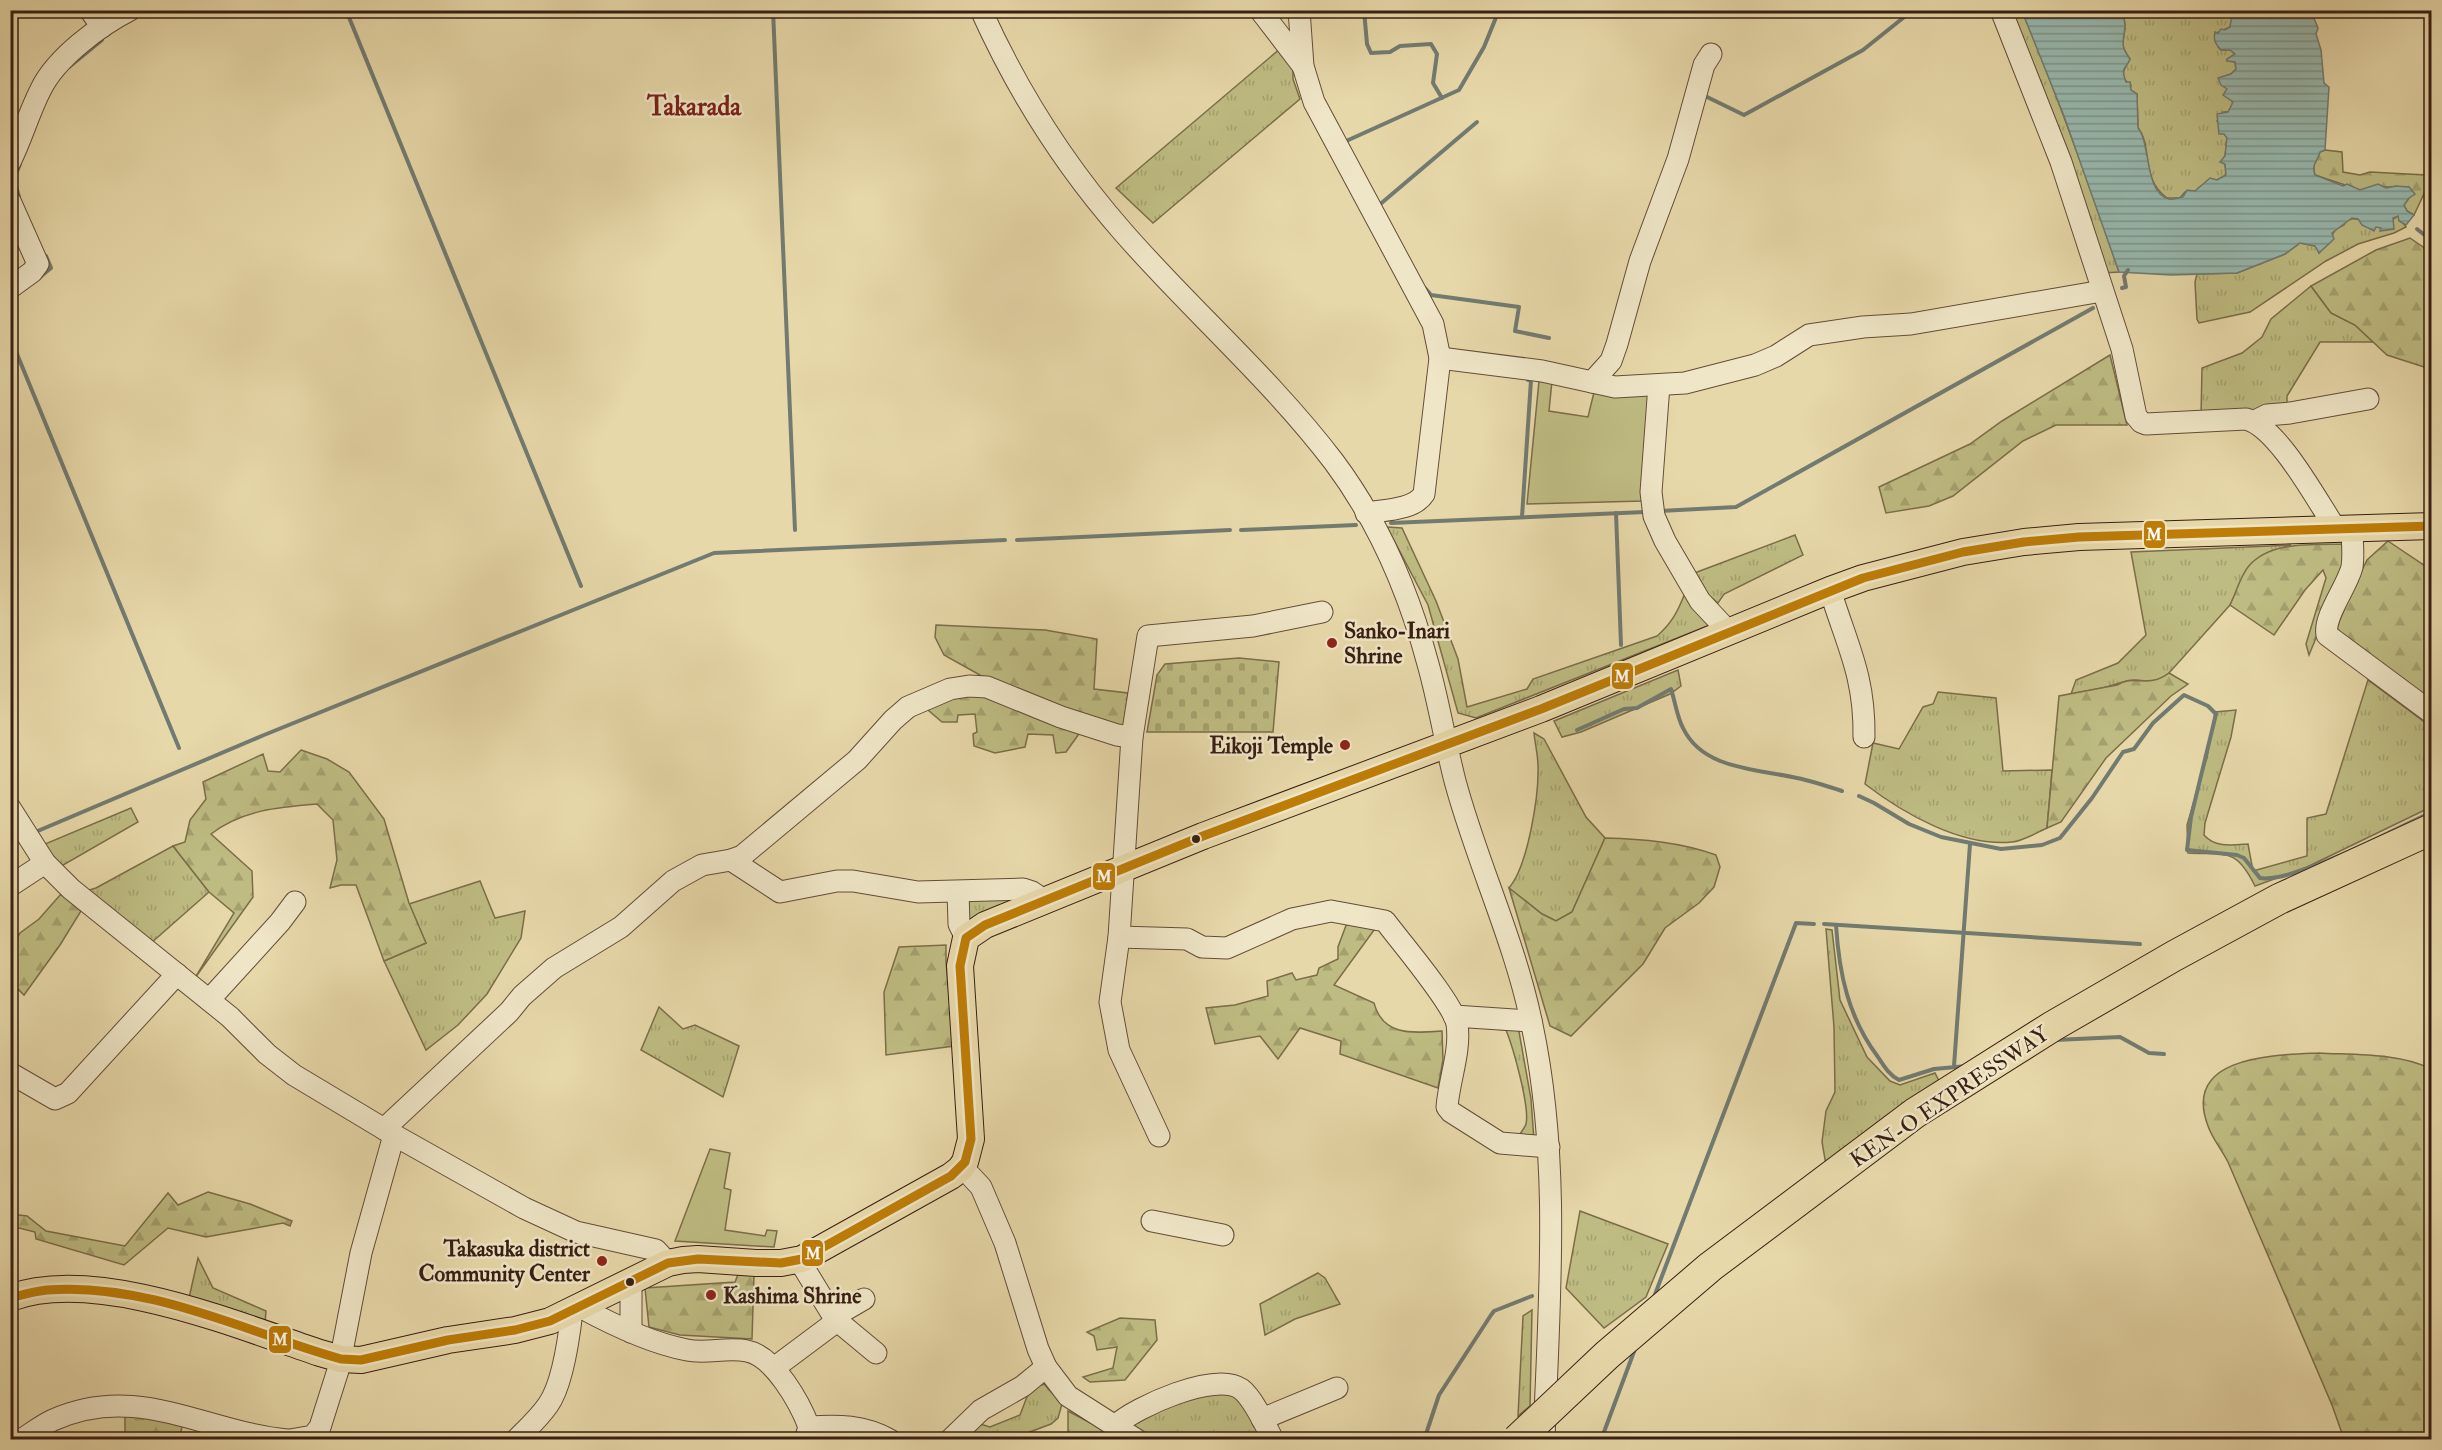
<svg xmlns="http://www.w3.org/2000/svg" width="2442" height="1450" viewBox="0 0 2442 1450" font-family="'IM FELL Double Pica',serif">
<defs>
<pattern id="grass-tufts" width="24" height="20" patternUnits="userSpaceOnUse" patternTransform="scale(1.5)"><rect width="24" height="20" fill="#bebc82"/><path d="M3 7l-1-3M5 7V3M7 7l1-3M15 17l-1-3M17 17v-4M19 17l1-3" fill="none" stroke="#a4a16f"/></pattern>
<pattern id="forest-firs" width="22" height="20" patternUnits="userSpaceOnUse" patternTransform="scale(1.5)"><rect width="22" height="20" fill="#bebc82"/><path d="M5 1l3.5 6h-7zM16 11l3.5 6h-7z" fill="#a4a16f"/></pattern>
<pattern id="cemetery-stones" width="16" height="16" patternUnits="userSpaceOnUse" patternTransform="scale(1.5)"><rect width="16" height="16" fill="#bebc82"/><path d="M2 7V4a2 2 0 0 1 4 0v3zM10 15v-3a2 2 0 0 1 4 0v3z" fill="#a4a16f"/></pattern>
<pattern id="water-rules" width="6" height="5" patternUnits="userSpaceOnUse" patternTransform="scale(1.5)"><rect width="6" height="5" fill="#98b9af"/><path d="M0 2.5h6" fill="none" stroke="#7d968d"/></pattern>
</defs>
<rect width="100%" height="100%" fill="#e7d8a9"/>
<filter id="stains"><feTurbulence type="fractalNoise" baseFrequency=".00333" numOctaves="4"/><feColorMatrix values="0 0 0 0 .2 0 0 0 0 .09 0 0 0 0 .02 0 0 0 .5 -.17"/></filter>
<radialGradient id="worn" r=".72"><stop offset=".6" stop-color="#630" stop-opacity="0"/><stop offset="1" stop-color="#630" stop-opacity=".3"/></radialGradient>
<g fill="url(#grass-tufts)" stroke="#7b6d4a" stroke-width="1.5">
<path d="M2229 10 2232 19 2230 27 2217 33 2218 47 2221 50H2230L2235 54 2227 60 2235 62 2236 69 2231 74 2222 77 2233 104 2228 112H2223L2217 121 2227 138 2225 156 2221 162 2225 164 2226 175 2217 180 2210 179 2195 191 2185 192 2180 198H2167C2140 179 2153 146 2138 128L2137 94 2130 90 2131 85C2119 78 2123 69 2130 59 2119 44 2124 43 2125 26 2125 21 2123 15 2122 11Z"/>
<path d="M2008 11H2022C2058 96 2089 184 2119 272L2103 273Z"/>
<polygon points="1281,48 1293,64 1293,79 1300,99 1153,223 1116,188"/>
<path d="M2398 216 2406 227 2394 233 2358 244 2326 261 2250 312 2199 323 2197 319 2195 282 2197 274 2237 273 2285 254 2300 243 2316 246 2319 253 2336 229 2344 225 2346 220C2358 215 2369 225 2381 228Z"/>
<polygon points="2311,286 2331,313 2355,325 2373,342 2320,342 2287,396 2287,406 2201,416 2202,368 2242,353 2262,337 2271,319"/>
<path d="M1387 527 1402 528 1436 601 1458 659 1467 707 1527 689 1533 679 1657 636C1672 623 1678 611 1685 593L1710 625 1476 718 1458 713 1428 605Z"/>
<polygon points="1795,535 1803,555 1724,594 1718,603 1701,589 1692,574"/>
<path d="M2291 545 2267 553 2249 567 2230 605 2169 673C2148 689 2141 675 2123 682 2106 688 2089 691 2071 694L2076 680 2118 663 2146 635 2131 552Z"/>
<polygon points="1678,670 1681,686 1670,694 1581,732 1562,737 1554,721"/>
<path d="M2368 680 2431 727V807L2307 867 2255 886C2236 848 2228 855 2188 853L2187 825 2207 757 2215 712 2236 710 2231 737 2205 823 2204 835C2215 848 2233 845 2248 844L2253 871 2307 856V818L2326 814Z"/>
<path d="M1938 692 1996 698 2003 771 2052 770 2047 828C2036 833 2023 841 2012 842 1962 847 1904 814 1865 784L1873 743 1899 749 1923 707 1933 704Z"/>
<path d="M1534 733 1544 739 1586 817 1605 838 1572 912 1556 921 1542 914 1509 888C1528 866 1539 795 1538 766 1538 755 1535 744 1534 733Z"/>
<polygon points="131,808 138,822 58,868 45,844"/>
<polygon points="173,846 209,892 151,943 83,892 96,888"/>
<polygon points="480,881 495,918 525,911 521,938 487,994 458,1025 426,1050 384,961 426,943 409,904"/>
<polygon points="1020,897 965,925 961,898"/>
<polygon points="1826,929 1832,930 1840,1000 1867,1057 1890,1081 1900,1085 1935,1073 1940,1083 1826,1165 1822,1142 1826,1111 1835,1092 1834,1027"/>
<polygon points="659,1007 683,1029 695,1025 739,1046 723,1097 641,1050"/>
<path d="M1465 1020 1518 1026 1531 1099 1534 1140 1518 1137C1520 1133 1525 1128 1526 1124 1530 1107 1513 1047 1506 1030L1471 1027 1466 1029Z"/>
<polygon points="1580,1211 1668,1244 1646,1297 1604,1328 1566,1288"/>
<polygon points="198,1258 213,1288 266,1311 265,1323 189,1298"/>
<polygon points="1318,1273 1325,1278 1340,1304 1295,1319 1265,1335 1260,1304"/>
<polygon points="1532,1310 1530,1406 1518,1416 1523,1316"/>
<polygon points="1044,1384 1062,1404 1058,1418 1051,1424 1011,1439 988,1434 976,1439 957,1440 977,1423 990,1427 1020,1415 1030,1389"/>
<polygon points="1206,1394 1238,1394 1262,1439 1149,1439 1130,1426 1132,1420"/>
<polygon points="1068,1411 1121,1439 1068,1439"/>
</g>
<g fill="url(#forest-firs)" stroke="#7b6d4a" stroke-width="1.5">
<path d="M2325 150 2342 152 2343 172 2360 175 2370 172 2426 175 2430 181 2414 215 2407 211 2404 205 2409 198V187H2374L2360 190 2315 175C2312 166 2315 160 2320 152Z"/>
<polygon points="2410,238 2423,247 2431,257 2432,366 2427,368 2387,355 2355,325 2331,313 2311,286 2376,250"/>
<polygon points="2110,355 2127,425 2056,425 2023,441 1953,496 1929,506 1886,513 1879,487 1970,444 2002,421"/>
<polygon points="2388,541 2431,570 2431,703 2344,640 2337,628 2338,618 2367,560"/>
<path d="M2346 544V565L2309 655 2306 644 2326 578 2323 570 2305 590 2274 635 2230 605C2236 593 2240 577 2248 567 2270 540 2315 545 2346 544Z"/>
<polygon points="936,625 1045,630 1097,639 1094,689 1128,693 1123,729 987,679 944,655 935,637"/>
<path d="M2169 673 2188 684 2171 696 2106 758 2061 822 2047 828 2059 696 2117 685C2135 674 2148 689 2169 673Z"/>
<polygon points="982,692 1081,731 1066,752 1056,753 1053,735 1028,734 1025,747 995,753 974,746 973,734 977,732 975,714 958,715 957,722 942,722 928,710 930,706 965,693"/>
<path d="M301 750 327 759 349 772 384 819 409 903 426 943 384 961 356 885H341L330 888 337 860 333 820 317 804C279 807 242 810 211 834L252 871 253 897 195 978 234 913 209 892 173 846 185 842 190 820 206 799 203 782 263 754 268 771 280 772Z"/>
<path d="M1605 838C1642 839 1680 842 1716 855L1720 867 1714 887 1699 903 1665 928 1643 964 1571 1036 1550 1026 1509 888 1542 914 1556 921 1572 912Z"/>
<polygon points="61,894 81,911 60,945 24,995 11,982 11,947 20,933 39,919"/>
<path d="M1348 920 1377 926 1334 985 1374 1003C1383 1037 1414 1033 1442 1031L1443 1060 1438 1088 1340 1054 1341 1041 1300 1028 1278 1059 1260 1036 1215 1044 1206 1008 1235 1005 1268 996 1267 981 1292 973 1296 980 1317 975 1319 968 1338 959V947Z"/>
<polygon points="946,945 946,962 954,1046 886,1055 884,992 899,947"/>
<path d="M2319 1053C2353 1055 2401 1053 2431 1069V1439H2344L2332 1405 2228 1162C2222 1150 2212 1138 2208 1126 2181 1055 2276 1055 2319 1053Z"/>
<polygon points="208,1192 250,1204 292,1221 290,1226 283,1223 206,1237 168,1228 124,1265 36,1239 35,1232 11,1226 11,1214 27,1216 46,1231 125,1246 168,1193 178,1205"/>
<polygon points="739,1272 754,1274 752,1339 680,1335 649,1327 645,1288 735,1282"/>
<polygon points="1120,1318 1155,1320 1157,1340 1125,1380 1090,1382 1083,1377 1113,1368 1117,1347 1097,1350 1094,1336 1087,1332"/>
<polygon points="125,1413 183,1423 179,1439 125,1439"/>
</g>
<polygon fill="url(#cemetery-stones)" stroke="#7b6d4a" stroke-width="1.5" points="1239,658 1279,662 1273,732 1147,732 1157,675 1165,664"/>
<g fill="#bebc82" stroke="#7b6d4a" stroke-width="1.5">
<polygon points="1539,381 1552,381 1549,411 1588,417 1595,388 1652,394 1644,501 1527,504"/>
<polygon points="710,1149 730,1153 724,1188 731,1190 725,1230 765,1236 767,1230 777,1231 774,1247 675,1241"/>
</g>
<path fill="url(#water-rules)" stroke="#727b71" stroke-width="1.5" d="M2022 11H2122C2123 15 2125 21 2125 26 2124 42 2119 44 2130 59 2126 70 2120 66 2126 82H2130L2131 90 2137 94 2138 128C2151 143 2144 193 2169 199 2172 200 2180 197 2183 197L2187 190 2195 191 2210 178 2217 180 2226 175 2225 164 2220 162 2225 156 2227 138 2224 134H2219L2217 114 2228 112 2233 102 2223 95 2227 89 2221 85 2218 78 2231 74 2236 69 2235 62 2227 61V59L2235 54 2230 50H2221C2216 44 2213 41 2215 32L2218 33 2221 29 2225 30 2230 27 2232 15 2229 11H2311L2318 28 2316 34 2321 50 2324 83 2329 87 2325 150 2320 152C2318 161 2311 164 2315 175L2343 186 2347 184 2360 190 2378 184 2386 188 2396 186 2409 187 2415 194 2409 198 2404 205 2407 211 2414 215 2406 225 2399 221 2398 216 2393 218 2394 229 2380 231 2381 228 2376 227 2374 231 2362 225 2358 219 2352 218 2332 233 2334 239 2319 253 2315 246 2300 243 2285 254 2237 273 2171 275 2119 272 2064 116Z"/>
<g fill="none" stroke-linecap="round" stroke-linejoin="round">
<g stroke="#727b71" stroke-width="4">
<polyline points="346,10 581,586"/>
<polyline points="773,10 795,530"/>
<polyline points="1364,10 1367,44 1371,53 1390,52 1400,46 1431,44 1437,54 1433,83 1442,98"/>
<polyline points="69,67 102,40"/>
<polyline points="1703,95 1744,115 1863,50 1913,10"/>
<polyline points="1344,142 1459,90 1484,47 1499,10"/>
<polyline points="19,197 14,179 20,164"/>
<polyline points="1378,206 1477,122"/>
<polyline points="2417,229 2432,241"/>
<polyline points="40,277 51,268 46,256"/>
<polyline points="1425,288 1431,295 1519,307 1515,331 1549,338"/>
<polyline points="2122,288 2126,287 2124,276 2128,270"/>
<polyline points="10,337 179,748"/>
<polyline points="1660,511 1736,507 2093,308"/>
<polyline points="1616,513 1621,645"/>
<polyline points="1522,517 1531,380 1528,380"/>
<polyline points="1391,523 1645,512"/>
<polyline points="1241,530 1356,525"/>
<polyline points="1017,540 1230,530"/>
<path d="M1577 730 1624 709 1637 708 1671 689C1675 701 1677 717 1683 728 1703 770 1758 769 1797 778 1812 781 1827 786 1842 791"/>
<path d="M1859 796 1874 803 1909 824 1941 837 2001 849 2042 845 2060 838 2092 798 2123 752 2134 749 2153 723 2184 695 2208 706 2216 714 2191 817 2187 850 2237 855 2244 858 2260 878C2292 884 2397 828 2432 812"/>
<polyline points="33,833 264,735 714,553 1005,540"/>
<polyline points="10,842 20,838"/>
<polyline points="1824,924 2140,944"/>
<path d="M1836 925C1839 973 1848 1017 1878 1057 1884 1066 1889 1075 1899 1080L1934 1069 1967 1066"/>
<polyline points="2055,1040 2120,1037 2149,1053 2164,1054"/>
<polyline points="1954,1066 1970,844"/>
<polyline points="1654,1297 1796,923 1814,924"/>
<polyline points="1424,1440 1439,1395 1491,1315 1494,1311 1532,1296"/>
<polyline points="1601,1440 1635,1349"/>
</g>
<defs>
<g id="minor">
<polyline points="90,10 102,27"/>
<path d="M981 10C1017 90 1065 166 1123 232 1191 310 1271 379 1334 462 1378 521 1409 593 1428 664 1439 703 1445 742 1455 781 1477 863 1515 941 1532 1025 1561 1162 1549 1301 1544 1440"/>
<polyline points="1260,10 1303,66"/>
<path d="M1299 10 1303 66 1314 102 1433 324 1440 358 1424 494C1414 510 1384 510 1366 513"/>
<path d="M2001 10 2061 162 2122 349 2136 416 2141 422 2146 424 2246 419C2278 427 2317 501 2336 529"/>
<path d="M10 162C22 138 29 112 41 89 56 58 99 26 130 10"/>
<polyline points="10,201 38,264 32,272 10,288"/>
<polyline points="1440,358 1542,371 1615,387 1685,383 1755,365 1776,356 1809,335 1863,327 1911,324 2102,291"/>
<polyline points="1592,382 1611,361 1617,344 1640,261 1678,159 1704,65 1711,54"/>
<polyline points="1659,385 1651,492 1654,516 1665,541 1700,601 1729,632"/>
<polyline points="2255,421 2267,415 2290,413 2368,399"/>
<path d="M2352 529C2352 541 2354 555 2352 567 2347 587 2323 617 2327 635L2432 713"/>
<path d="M1830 590C1847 645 1865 676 1864 737"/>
<polyline points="10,808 45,863 71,889 230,1017 267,1054 294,1075 394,1135 524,1208 576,1232 656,1250 668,1263"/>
<polyline points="731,860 780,892 837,881 853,881 918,892 1023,889 1032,892 1044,900"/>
<polyline points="10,886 45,863"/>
<polyline points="958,892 959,924 966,938"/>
<path d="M1119 937 1187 939 1202 947 1227 948 1292 919 1331 911 1385 921C1400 941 1453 1003 1457 1024 1461 1051 1449 1080 1447 1107L1451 1112 1500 1143 1549 1147"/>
<polyline points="209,1000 280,922 295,902"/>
<polyline points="1454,1016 1531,1021"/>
<polyline points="10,1073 55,1099 68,1093 177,974"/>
<polyline points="384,1129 509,1012 522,996 554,968 621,927 673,881 702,865 731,860 742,856 857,760 893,720 908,707 950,689 969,686 987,687 1061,717 1117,735 1132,737"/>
<polyline points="1159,1136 1119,1050 1110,1002 1119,937 1132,737 1148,636 1253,626 1322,612"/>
<polyline points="960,1169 968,1173 981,1187 1005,1243 1038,1349 1046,1367 1068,1396 1137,1440"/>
<polyline points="1152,1221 1223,1235"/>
<polyline points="802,1259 804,1268 835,1319 876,1353"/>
<path d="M580 1307C613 1325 650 1343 687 1350 706 1354 727 1347 747 1351 774 1356 800 1403 809 1427L805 1440"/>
<polyline points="833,1317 864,1299"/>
<polyline points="631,1332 631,1282"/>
<polyline points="774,1368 837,1321"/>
<polyline points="1262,1419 1337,1388"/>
<path d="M1116 1425C1136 1407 1215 1371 1241 1389 1253 1398 1266 1426 1273 1440"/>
<path d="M809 1427C838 1425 864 1425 890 1440"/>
<path d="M21 1440C32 1433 42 1425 53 1420 138 1382 203 1432 287 1440"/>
<polyline points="290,1440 313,1436 320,1427 339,1367 361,1253 394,1135"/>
<path d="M516 1440C527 1429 539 1418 548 1405 563 1384 569 1338 572 1311"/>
<polyline points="950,1440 981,1410 1023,1386 1046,1367"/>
</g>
<path id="major" d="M10 1298C95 1266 236 1325 320 1353L341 1359 361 1360 448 1340 515 1330 550 1321 668 1263 683 1260 698 1259 756 1263H781L802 1259 951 1176 960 1169 965 1162 971 1139 960 966 966 938 985 925 1203 836 1541 709 1830 590 1863 578 1963 552 2024 542 2079 537 2432 526"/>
</defs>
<use href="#minor" stroke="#644c38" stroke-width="23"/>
<use href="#major" stroke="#381e13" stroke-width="28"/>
<use href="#minor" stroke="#efe6c7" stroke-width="21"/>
<use href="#major" stroke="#e7d8a9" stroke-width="26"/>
<defs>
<polyline id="highway-bridge" points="1517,1440 1607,1355 1710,1267 1915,1113 2053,1026 2174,956 2279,899 2432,829"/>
</defs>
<use href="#highway-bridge" stroke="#381e13" stroke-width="32" stroke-linecap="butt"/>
<use href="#highway-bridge" stroke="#e7d8a9" stroke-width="30"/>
<defs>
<path id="bus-1" d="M10 1298C22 1295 35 1291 47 1290 149 1282 245 1332 341 1359L361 1360 448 1340 515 1330 550 1321 668 1263 698 1259 781 1263 802 1259 951 1176 965 1162 971 1139 960 966 966 938 985 925 1203 836 1541 709 1863 578 1963 552 2024 542 2079 537 2432 526"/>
</defs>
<use href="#bus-1" stroke="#efe6c7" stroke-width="14"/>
<use href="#bus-1" stroke="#be7d06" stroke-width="9"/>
</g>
<g fill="#8f2418" stroke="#efe6c7" stroke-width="2">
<circle cx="1332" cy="643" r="6"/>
<circle cx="1345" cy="745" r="6"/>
<circle cx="602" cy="1261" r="6"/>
<circle cx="711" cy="1295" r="6"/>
</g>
<g fill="#381e13" stroke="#efe6c7" stroke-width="2">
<circle cx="1196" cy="839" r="5"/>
<circle cx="630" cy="1282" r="5"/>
</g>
<g text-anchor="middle" stroke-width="5" stroke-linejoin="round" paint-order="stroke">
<g font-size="22" font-weight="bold" fill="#381e13" stroke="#efe6c7" text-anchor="start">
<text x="1344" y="638">Sanko-Inari<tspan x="1344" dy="25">Shrine</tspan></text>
<text x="1333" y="753" text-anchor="end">Eikoji Temple</text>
<text x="590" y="1256" text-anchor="end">Takasuka district<tspan x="590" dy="25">Community Center</tspan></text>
<text x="723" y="1303">Kashima Shrine</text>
</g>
<g font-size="22" fill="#381e13" stroke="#efe6c7">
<text transform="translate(1949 1096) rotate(-34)" y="8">KEN-O EXPRESSWAY</text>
</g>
<g font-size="26" font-weight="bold" fill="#7a1f14" stroke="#efe6c7">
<text x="694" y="115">Takarada</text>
</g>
</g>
<g stroke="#efe6c7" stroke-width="2">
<rect x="2143" y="520" width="23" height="29" rx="6" fill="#be7d06"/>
<rect x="1611" y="662" width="23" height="28" rx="6" fill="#be7d06"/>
<rect x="1092" y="862" width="24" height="29" rx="6" fill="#be7d06"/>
<rect x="801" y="1239" width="23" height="28" rx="6" fill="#be7d06"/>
<rect x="268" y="1325" width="24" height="29" rx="6" fill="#be7d06"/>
</g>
<g font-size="16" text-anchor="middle" font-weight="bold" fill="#fff">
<text x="2154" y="540">M</text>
<text x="1622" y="682">M</text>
<text x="1104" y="882">M</text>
<text x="813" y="1259">M</text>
<text x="280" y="1345">M</text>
</g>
<rect width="2442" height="1450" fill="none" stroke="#e7d8a9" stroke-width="36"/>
<rect x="12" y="12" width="2418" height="1426" fill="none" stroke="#381e13" stroke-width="3"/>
<rect x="18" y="18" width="2406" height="1414" fill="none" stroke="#381e13" stroke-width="1.5"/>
<rect width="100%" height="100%" filter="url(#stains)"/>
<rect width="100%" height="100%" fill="url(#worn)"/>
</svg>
